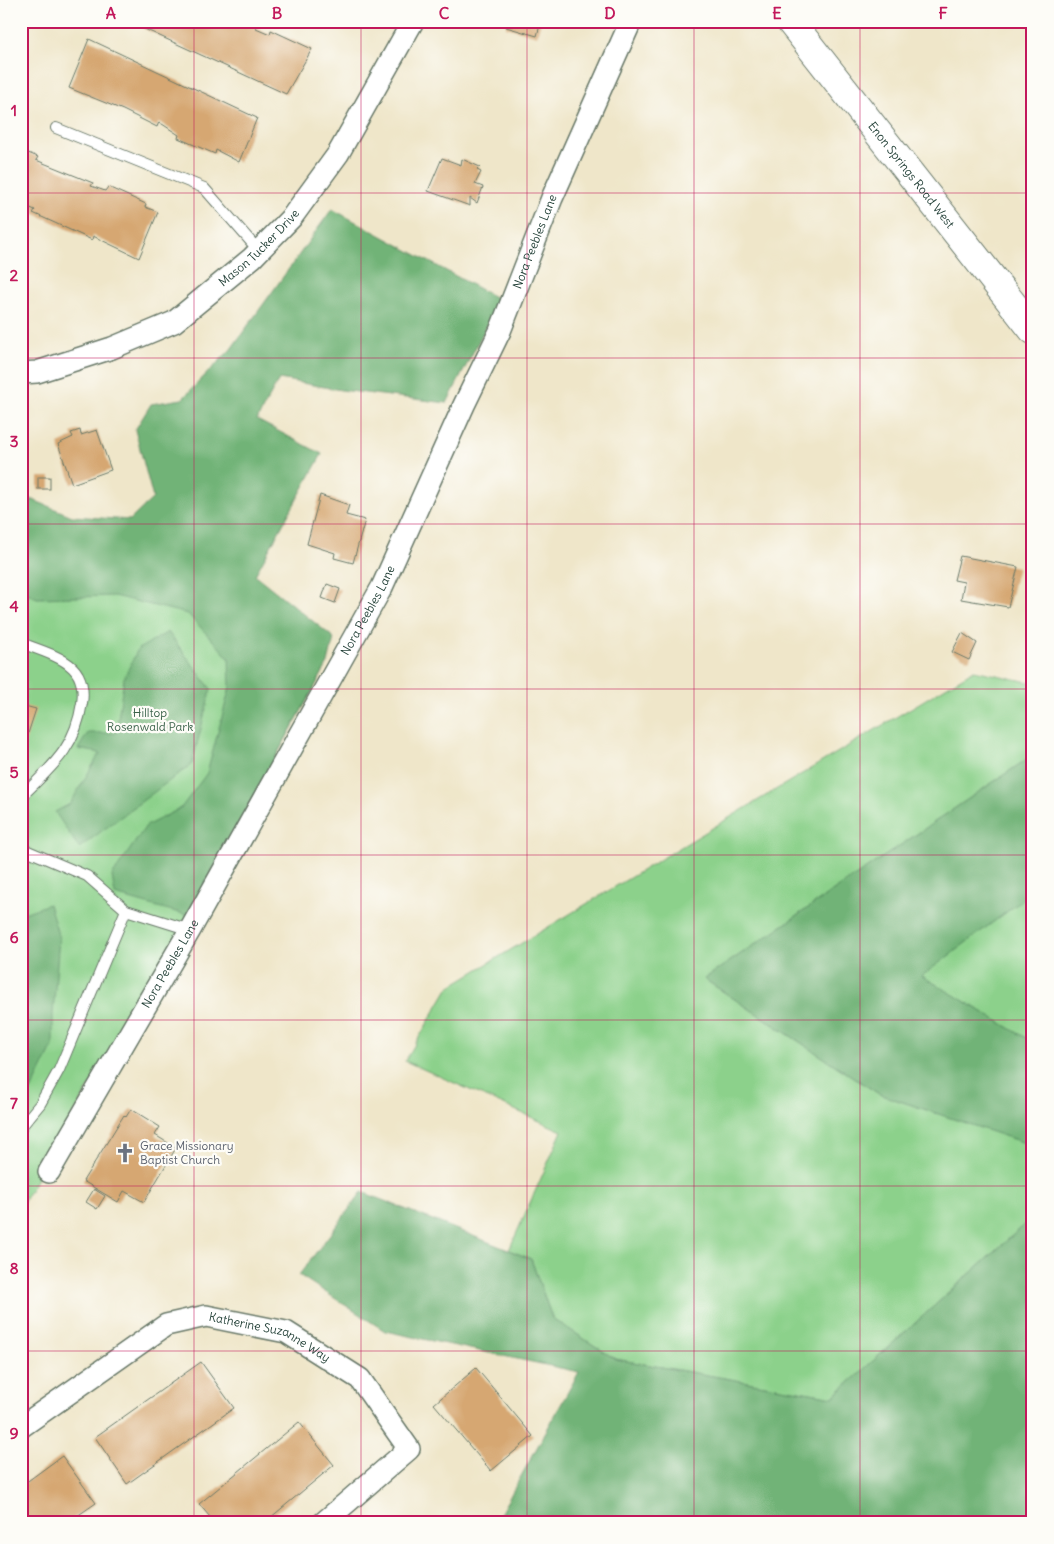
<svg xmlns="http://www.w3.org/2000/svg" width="1054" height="1544" viewBox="0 0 1054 1544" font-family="Delius,sans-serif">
<rect width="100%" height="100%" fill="#fdfcf7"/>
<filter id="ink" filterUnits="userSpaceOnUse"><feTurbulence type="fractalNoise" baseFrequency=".02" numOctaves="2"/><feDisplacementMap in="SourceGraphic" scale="10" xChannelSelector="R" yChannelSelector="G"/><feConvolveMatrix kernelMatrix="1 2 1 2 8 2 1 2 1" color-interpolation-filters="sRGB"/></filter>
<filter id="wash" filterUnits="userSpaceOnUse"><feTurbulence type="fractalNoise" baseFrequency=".0096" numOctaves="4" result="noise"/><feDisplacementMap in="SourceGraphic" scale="20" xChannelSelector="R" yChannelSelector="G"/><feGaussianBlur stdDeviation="1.12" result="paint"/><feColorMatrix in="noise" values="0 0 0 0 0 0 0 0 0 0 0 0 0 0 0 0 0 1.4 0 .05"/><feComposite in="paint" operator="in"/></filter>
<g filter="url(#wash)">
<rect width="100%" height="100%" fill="#efe6c9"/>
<g fill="#8cd18b" stroke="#568760">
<polygon points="21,516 328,663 191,910 21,1206"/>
<polygon points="974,670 1033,683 1033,755 704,979 879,1094 1029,1144 1033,1148 1033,1217 833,1397 615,1359 552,1318 531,1259 509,1250 562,1131 405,1061 449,987"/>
<polygon points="1033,892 1033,1042 921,976"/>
</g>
<g fill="#71b377" stroke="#487856">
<polygon points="332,209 500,300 447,403 341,390 279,379 257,420 322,454 255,575 334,638 328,663 187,915 115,895 112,876 146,826 181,808 207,773 230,687 229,658 188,614 114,596 37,598 21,590 21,495 72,516 130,520 153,498 135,430 151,404 182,399 231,349"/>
<polygon points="168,632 211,689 192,764 79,848 55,812 70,804 100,753 78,749 88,733 116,733 124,678 138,649"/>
<polygon points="1033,755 1033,892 922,976 1033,1042 1033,1148 1028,1144 879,1094 704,979"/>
<polygon points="49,904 59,938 53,1014 53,1046 31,1091 21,1100 21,914"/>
<polygon points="362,1192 531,1259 552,1318 615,1359 833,1397 1033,1217 1033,1523 495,1523 579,1372 385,1331 299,1275"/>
</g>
<g id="blocks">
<g fill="#d6a772">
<polygon points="127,21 248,21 255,25 256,28 270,34 271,30 312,49 286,94"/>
<polygon points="507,21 541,21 537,36 506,27"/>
<polygon points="89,39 257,118 239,162 216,150 215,154 178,138 179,135 159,122 157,127 123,110 69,88"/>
<polygon points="21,150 38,157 36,160 93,183 91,186 105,191 108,187 146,204 145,207 158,212 139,258 93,236 92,240 33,213 35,210 21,204"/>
<polygon points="442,158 461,165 462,159 480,167 477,170 481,172 475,184 483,187 477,203 470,198 470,206 428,191"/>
<polygon points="80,430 81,435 97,430 111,470 72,484 58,444 73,437 71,433"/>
<rect x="38" y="477" width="12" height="12"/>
<polygon points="320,495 349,505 346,515 365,520 353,563 334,558 335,553 307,544"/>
<polygon points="960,556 1018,567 1008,607 961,599 964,582 954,580"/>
<polygon points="327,584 340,589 335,603 322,598"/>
<polygon points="962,633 977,643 969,660 952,652"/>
<polygon points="21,705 36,709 22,752 21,752"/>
<polygon points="131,1109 160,1127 155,1135 176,1148 144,1202 124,1191 118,1202 83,1181 124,1115 126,1117"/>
<polygon points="94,1189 105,1196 97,1209 86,1202"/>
<polygon points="201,1362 234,1408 127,1484 95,1437"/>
<polygon points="476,1368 533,1436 491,1471 434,1404"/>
<polygon points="299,1422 334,1465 264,1523 215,1523 199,1504"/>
<polygon points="62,1456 96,1503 67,1523 21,1523 21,1486"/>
</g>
</g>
</g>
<g filter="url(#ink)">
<use href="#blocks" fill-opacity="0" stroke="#687868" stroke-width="1"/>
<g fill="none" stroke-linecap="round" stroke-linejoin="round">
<defs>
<g id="lane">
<polyline points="56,128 204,188 259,251"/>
<path d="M21 643C37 649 61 656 73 668 82 677 84 691 82 703 75 749 52 766 21 797"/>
<polyline points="21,848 87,876 126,910 190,930"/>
<polyline points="21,1127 40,1104 59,1070 126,910"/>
</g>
<g id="street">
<path id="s1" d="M21 373 37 372 112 348 174 322 252 258 292 217 338 154 413 21"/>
<path id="s2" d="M49 1172 190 930 382 587 464 405 500 331 552 198 631 21"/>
<path id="s3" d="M21 1427 166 1325 206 1316 286 1332 360 1379 409 1449 323 1523"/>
</g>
<g id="secondary">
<path id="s4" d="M790 21 1033 330"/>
</g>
</defs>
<use href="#lane" stroke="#687868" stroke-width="12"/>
<use href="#street" stroke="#687868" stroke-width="24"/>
<use href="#secondary" stroke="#687868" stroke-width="30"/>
<use href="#lane" stroke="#fff" stroke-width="10"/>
<use href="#street" stroke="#fff" stroke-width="21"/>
<use href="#secondary" stroke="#fff" stroke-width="28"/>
</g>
</g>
<path fill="none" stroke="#c2185b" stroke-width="1" stroke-opacity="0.55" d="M194 21V1523M361 21V1523M527 21V1523M694 21V1523M860 21V1523M21 193H1033M21 358H1033M21 524H1033M21 689H1033M21 855H1033M21 1020H1033M21 1186H1033M21 1351H1033"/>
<defs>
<symbol id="church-bare" viewBox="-9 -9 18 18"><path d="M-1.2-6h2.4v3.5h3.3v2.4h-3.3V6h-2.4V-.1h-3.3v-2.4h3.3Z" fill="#6b7280" stroke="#fdfcf7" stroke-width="2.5" paint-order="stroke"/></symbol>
</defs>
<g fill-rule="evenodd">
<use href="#church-bare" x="111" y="1139" width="28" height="28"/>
</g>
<g text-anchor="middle" stroke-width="4.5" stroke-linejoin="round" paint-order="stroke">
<g font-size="12" fill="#1f3d34" stroke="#fdfcf7">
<text dy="4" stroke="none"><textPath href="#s4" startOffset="196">Enon Springs Road West</textPath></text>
<text dy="4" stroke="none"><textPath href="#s2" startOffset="1051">Nora Peebles Lane</textPath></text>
<text dy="4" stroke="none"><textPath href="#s1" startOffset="275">Mason Tucker Drive</textPath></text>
<text dy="4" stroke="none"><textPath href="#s2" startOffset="646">Nora Peebles Lane</textPath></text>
<text dy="4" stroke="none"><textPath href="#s2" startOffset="241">Nora Peebles Lane</textPath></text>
<text dy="4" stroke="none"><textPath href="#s3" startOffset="286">Katherine Suzanne Way</textPath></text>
</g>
<g font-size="12" fill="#3a624a" stroke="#fdfcf7">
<text x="150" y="717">Hilltop<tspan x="150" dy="14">Rosenwald Park</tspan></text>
</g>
<g font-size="12" fill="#5b616d" stroke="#fdfcf7" text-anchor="start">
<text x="140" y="1150">Grace Missionary<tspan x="140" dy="14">Baptist Church</tspan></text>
</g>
</g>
<rect width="1054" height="1544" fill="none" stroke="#fdfcf7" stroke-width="55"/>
<rect x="28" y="28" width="998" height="1488" fill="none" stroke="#c2185b" stroke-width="2"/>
<g font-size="16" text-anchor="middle" font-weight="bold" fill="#c2185b">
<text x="111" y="19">A</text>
<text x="277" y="19">B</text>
<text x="444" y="19">C</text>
<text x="610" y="19">D</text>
<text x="777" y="19">E</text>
<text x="943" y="19">F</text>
<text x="14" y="116">1</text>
<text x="14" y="281">2</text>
<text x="14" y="447">3</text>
<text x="14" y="612">4</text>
<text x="14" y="778">5</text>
<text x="14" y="943">6</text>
<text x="14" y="1109">7</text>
<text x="14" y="1274">8</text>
<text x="14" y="1439">9</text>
</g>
</svg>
